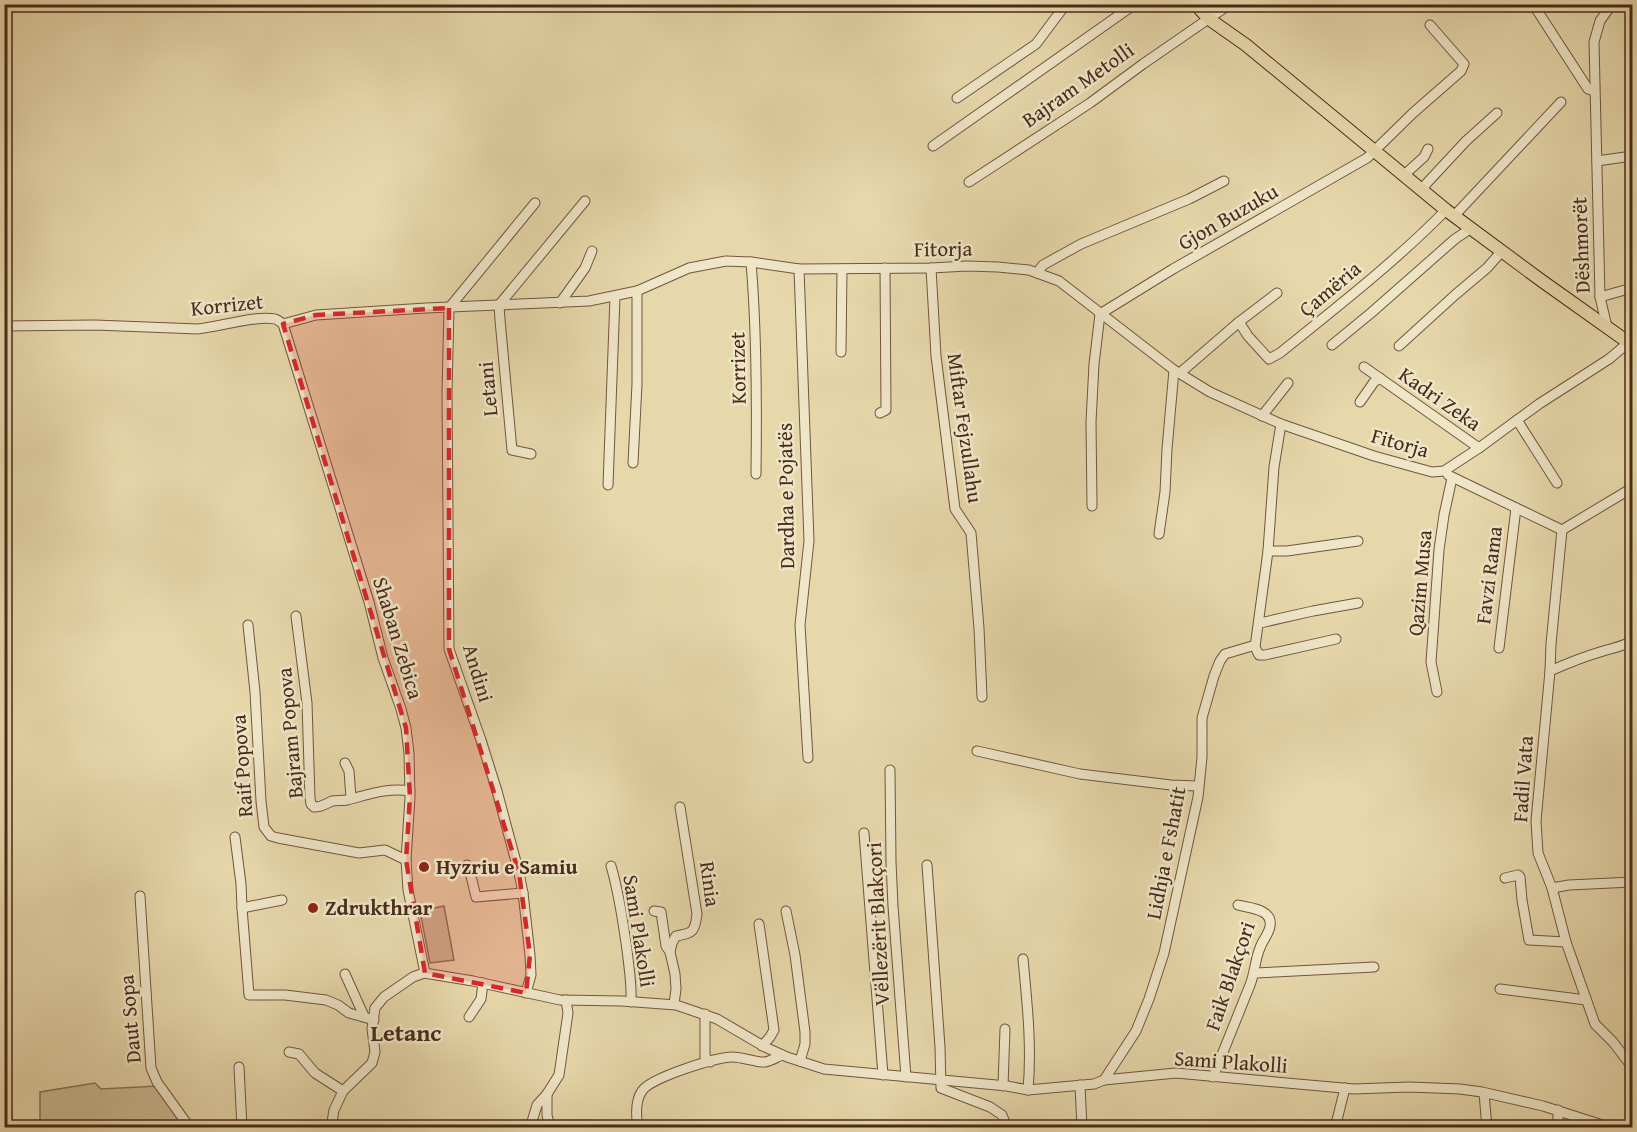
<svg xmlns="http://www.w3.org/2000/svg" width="1637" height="1132" viewBox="0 0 1637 1132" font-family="'Gentium Book Plus',serif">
<rect width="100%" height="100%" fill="#e7d8ab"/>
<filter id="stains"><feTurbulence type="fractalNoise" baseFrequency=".00333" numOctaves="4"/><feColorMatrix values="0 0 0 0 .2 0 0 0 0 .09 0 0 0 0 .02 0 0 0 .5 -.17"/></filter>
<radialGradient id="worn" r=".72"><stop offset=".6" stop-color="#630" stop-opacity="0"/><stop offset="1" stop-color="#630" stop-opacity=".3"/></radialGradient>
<g fill="#ccba93" stroke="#8a7257" stroke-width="1.5">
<polygon points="444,906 454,960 430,963 420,911"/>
<polygon points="95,1083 101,1089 158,1086 183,1124 180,1128 49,1127 40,1125 40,1092"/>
</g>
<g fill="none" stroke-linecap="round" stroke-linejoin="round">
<defs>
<g id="minor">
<polyline points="1533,4 1588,89 1594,91"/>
<polyline points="957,98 1036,44 1066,4"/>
<polyline points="933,146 1135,4"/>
<polyline points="1597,161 1632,156"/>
<polyline points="1404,175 1424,157 1428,149"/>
<polyline points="969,182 1090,103 1143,64 1230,4"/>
<polyline points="1422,191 1426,184 1466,141 1497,113"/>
<polyline points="1454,216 1561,102"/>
<path d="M751 262C757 333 757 403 756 474"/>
<polyline points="931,268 936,356 955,509 971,533 979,628 982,697"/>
<polyline points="799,269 809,541 800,625 808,758"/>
<polyline points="1037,273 1043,265 1081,244 1189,199 1224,181"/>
<path d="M1277 293 1239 322 1248 336 1269 359 1280 353C1337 307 1395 262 1446 210"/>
<polyline points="1600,297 1632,288"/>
<polyline points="560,303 585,268 592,251"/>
<polyline points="499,305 500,320 512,450 531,454"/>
<polyline points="499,305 585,201"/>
<polyline points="449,308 447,392 449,649 481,740 497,791 519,873 523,893 530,955 531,975 526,993"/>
<polyline points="449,308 535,203"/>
<polyline points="1100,314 1173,269 1367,158 1413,113 1461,71 1464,64 1430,25"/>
<polyline points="283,324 369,602 383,658 401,709 406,728 409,753 410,797 406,860 408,890 425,973"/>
<path d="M4 326 95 325 198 329C218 327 258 315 275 319 277 319 280 322 283 324L316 315 426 308 589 301 637 291 689 268 726 261 751 262 799 269 931 268 967 266 998 267 1029 270 1059 281 1174 370 1210 392 1281 424 1374 456 1432 472 1444 471 1479 448 1539 404 1609 359 1628 343"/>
<polyline points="1607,327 1600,297 1594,42 1600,21 1612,4"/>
<polyline points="1332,345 1371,313 1455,239 1470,229"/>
<polyline points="1399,346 1455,295 1487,268 1502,251"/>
<polyline points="841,352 842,269"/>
<polyline points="1364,367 1479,448"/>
<polyline points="1180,373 1239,322"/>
<polyline points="1360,402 1374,382 1380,378"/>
<polyline points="880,413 886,410 885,268"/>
<polyline points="1262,416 1288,383"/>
<polyline points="1517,420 1557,483"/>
<polyline points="1281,424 1274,467 1268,551 1255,647 1259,655 1265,655 1336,639"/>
<polyline points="633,463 637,384 637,291"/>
<polyline points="1448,475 1562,530"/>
<polyline points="608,485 615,297"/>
<polyline points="1092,506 1091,422 1094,364 1100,314"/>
<path d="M1562 530 1551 644 1550 671C1566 664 1583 657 1600 652 1612 648 1622 647 1632 641"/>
<polyline points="1562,530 1632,488"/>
<polyline points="1159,534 1165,492 1167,449 1174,370"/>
<polyline points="1268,551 1287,551 1358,541"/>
<path d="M296 616 307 703 310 798 311 804 314 807C323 807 325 804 332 801 337 800 342 801 347 800 367 795 388 787 410 791"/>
<polyline points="1260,623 1313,611 1358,603"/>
<polyline points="248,625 255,692 261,801 264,827 271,836 278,838 359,853 385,850 406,860"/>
<polyline points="1499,648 1516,508"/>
<polyline points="1550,671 1536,821 1538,853 1552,888 1566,942 1595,1024 1613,1042 1632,1067"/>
<polyline points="1437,692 1431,662 1439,550 1444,515 1452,478"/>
<polyline points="977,751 1080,774 1171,785 1198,786"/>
<polyline points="345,763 349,771 351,798"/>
<polyline points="890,770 891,862 893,906 906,1077"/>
<polyline points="864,833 883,1075"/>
<polyline points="235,837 241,884 242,908 249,995 285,995 326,1000 338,1005 349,1013 374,1020"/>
<polyline points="467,865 471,876 476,897 523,893"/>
<polyline points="927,865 940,1047 941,1088 990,1107 1002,1115 1007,1128"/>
<path d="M611 866C619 893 623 921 627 950 629 968 632 984 631 1002"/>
<polyline points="1505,878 1518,875 1520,877 1522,900 1529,940 1566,942"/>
<polyline points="1552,888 1569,885 1632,882"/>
<polyline points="140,896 151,1068 157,1082 190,1128"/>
<polyline points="242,908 282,900"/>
<polyline points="654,911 661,912 666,946 670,952 675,974 676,989 674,1004"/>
<polyline points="786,911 795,955 805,1032 805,1044 800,1061"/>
<polyline points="759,924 774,1030 770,1037 762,1046"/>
<path d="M670 952 672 943 676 936C693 933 695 932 697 914L680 807"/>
<path d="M1023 959C1027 1002 1032 1046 1028 1090"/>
<polyline points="1255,973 1374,967"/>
<polyline points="345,974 364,1016"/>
<polyline points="1500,989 1586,1000"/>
<polyline points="705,1014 705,1057 710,1062"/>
<polyline points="469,1017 481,999 483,983"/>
<polyline points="289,1052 299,1054 315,1073 343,1091"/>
<polyline points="239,1067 242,1128"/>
<path d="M1213 1077 1250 985C1255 973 1255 959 1260 948 1262 941 1269 934 1270 926 1273 909 1249 908 1238 905"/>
<polyline points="1104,1080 1136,1031 1149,999 1164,953 1198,797 1202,757 1202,718 1214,676 1220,661 1225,654 1252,646 1255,647"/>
<polyline points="1080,1085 1082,1128"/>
<polyline points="1003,1086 1005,1029"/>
<polyline points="1484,1093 1487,1128"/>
<polyline points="547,1094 547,1115 550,1128"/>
<polyline points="4,1127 22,1128"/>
<polyline points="331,1128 334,1110 343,1091 372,1063 375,1052 372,1029 375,1008 384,997 413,977 424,973 473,981 560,1000 622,1001 676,1005 717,1019 765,1047 787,1057 824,1069 1007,1086 1028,1090 1094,1084 1104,1080 1176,1073 1354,1089 1409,1087 1460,1089 1482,1092 1543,1106 1612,1128"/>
<polyline points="530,1128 537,1105 547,1094 559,1075 568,1013 566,1000"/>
<path d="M638 1128C636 1116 635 1101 642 1091 650 1078 716 1057 733 1057 742 1057 758 1063 765 1062 771 1061 777 1057 782 1055"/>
<polyline points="1335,1128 1345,1088"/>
<polyline points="1558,1128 1558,1110"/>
</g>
<polyline id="major" points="1195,4 1209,19 1246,45 1446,210 1542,281 1632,345"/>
</defs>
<use href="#minor" stroke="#70563f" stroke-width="11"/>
<use href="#major" stroke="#492a1b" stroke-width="14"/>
<use href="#minor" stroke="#efe6c8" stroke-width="9"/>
<use href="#major" stroke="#e7d8ab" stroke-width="12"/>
</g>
<path fill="#d62828" fill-opacity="0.2" stroke="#d62828" stroke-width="4.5" stroke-dasharray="12 8" stroke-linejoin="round" d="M449 308V649L519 873 530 955 526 993 425 973 406 860 410 797 406 728 283 324 316 315Z"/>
<g fill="#8f2418" stroke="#efe6c8" stroke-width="2">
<circle cx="424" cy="867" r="6"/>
<circle cx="313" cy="908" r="6"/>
</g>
<g text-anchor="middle" stroke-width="5" stroke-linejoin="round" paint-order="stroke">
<g font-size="21" fill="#492a1b" stroke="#efe6c8">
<text transform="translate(1078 85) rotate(-35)" y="7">Bajram Metolli</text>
<text transform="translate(1228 217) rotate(-30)" y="7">Gjon Buzuku</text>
<text transform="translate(1581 245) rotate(-92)" y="7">Dëshmorët</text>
<text transform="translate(943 249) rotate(-1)" y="7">Fitorja</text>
<text transform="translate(1330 289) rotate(-40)" y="7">Çamëria</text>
<text transform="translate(227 305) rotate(-6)" y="7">Korrizet</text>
<text transform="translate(738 368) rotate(-91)" y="7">Korrizet</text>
<text transform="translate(488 389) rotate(-95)" y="7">Letani</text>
<text transform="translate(1440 399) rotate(35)" y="7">Kadri Zeka</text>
<text transform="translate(965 428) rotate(82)" y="7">Miftar Fejzullahu</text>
<text transform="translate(1400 443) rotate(16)" y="7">Fitorja</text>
<text transform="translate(786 496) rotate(-91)" y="7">Dardha e Pojatës</text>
<text transform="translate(1489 575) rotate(-83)" y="7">Favzi Rama</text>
<text transform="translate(1420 583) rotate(-85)" y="7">Qazim Musa</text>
<text transform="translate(398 638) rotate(73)" y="7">Shaban Zebica</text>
<text transform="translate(478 673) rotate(73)" y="7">Andini</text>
<text transform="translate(290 733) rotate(-95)" y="7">Bajram Popova</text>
<text transform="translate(242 766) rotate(-94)" y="7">Raif Popova</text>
<text transform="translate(1523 779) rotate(-86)" y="7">Fadil Vata</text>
<text transform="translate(1166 853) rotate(-79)" y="7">Lidhja e Fshatit</text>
<text transform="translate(710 884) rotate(82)" y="7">Rinia</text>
<text transform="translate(878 924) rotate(-93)" y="7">Vëllezërit Blakçori</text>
<text transform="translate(639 931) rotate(81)" y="7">Sami Plakolli</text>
<text transform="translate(1230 976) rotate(-71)" y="7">Faik Blakçori</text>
<text transform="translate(130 1019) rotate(-95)" y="7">Daut Sopa</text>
<text transform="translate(1231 1062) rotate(4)" y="7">Sami Plakolli</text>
</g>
<g font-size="21" font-weight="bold" fill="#492a1b" stroke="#efe6c8" text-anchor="start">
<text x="436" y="874">Hyzriu e Samiu</text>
<text x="325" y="915">Zdrukthrar</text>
</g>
<g font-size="24" font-weight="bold" fill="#492a1b" stroke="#efe6c8">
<text x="406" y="1041">Letanc</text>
</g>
</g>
<rect width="1637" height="1132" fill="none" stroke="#e7d8ab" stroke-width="24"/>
<rect x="6" y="6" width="1625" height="1120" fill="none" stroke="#492a1b" stroke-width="3"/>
<rect x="12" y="12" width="1613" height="1108" fill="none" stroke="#492a1b" stroke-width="1.5"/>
<rect width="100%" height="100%" filter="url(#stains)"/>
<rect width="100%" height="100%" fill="url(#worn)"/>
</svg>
